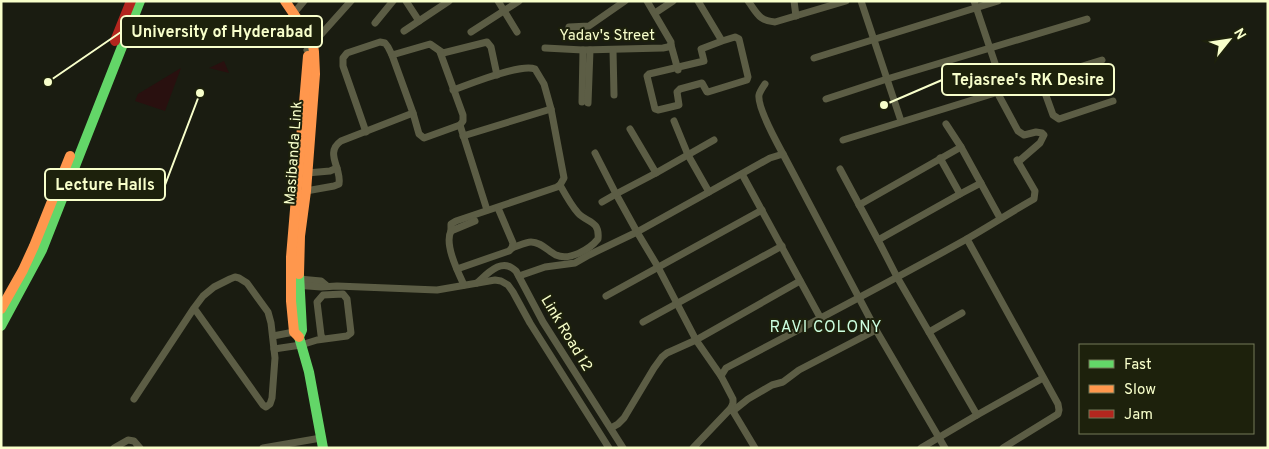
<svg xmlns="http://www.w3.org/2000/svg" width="1269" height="449" viewBox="0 0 1269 449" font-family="Overpass,sans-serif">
<rect width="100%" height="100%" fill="#1a1c11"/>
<g fill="#29100f">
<polygon points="224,61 229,73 209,68"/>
<polygon points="181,68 165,111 135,101 138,94"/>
</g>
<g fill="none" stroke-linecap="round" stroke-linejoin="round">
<g stroke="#5c5d45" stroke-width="7">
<polyline points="406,1 419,21"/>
<polyline points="498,1 517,32"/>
<polyline points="698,1 722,41 735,37 739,39 748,77 747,80 708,92 707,92 702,83 680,89 677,92 679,105 658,110 655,109 647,76 649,74 704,61 701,49 722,41"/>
<path d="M748 1C757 13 759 21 775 22L846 1"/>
<polyline points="794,1 796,16"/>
<polyline points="861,1 901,121"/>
<polyline points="974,1 1004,90"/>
<polyline points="294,13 304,1"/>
<polyline points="655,13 673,1"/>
<polyline points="375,23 393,1"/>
<polyline points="569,27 589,26 625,1"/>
<polyline points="404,31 449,1"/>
<polyline points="471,32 519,1"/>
<polyline points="671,45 678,70"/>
<polyline points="545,48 583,50 663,48 668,47 671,45 671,42 647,1"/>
<polyline points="307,50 351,1"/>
<polyline points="613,50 614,95"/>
<polyline points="392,55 413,113"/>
<polyline points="814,58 998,1"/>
<polyline points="1040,79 1053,115 1059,119 1113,101"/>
<path d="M765 84C763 87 760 91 759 95 757 107 777 143 783 154"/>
<polyline points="997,92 1018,131 1024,135 1036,132 1042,133 1044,135 1040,143 1018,162"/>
<polyline points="826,99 887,79 1087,19"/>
<polyline points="582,102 583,50"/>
<polyline points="588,103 590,50"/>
<polyline points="946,124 961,147 1000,218"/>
<polyline points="460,125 487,210"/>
<polyline points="630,129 656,173 616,194 637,232 658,267 696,340 721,376"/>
<polyline points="366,132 343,66 343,58 347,53 380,42 385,43 388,47 392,55 430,44 443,53 487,42 491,47 497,75"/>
<polyline points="463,136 551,109"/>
<polyline points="843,140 1102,60"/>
<polyline points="595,153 616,194 602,202"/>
<polyline points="840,169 878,240 897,277 977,415 921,448"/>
<polyline points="307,173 330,171 337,168"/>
<polyline points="656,173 714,140"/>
<polyline points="742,174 821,319"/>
<path d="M306 191 334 186 339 184C342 168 324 153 341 141L413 113 419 134 424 138 460 125 463 121V115L440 52"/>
<polyline points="709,192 770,158 783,154 876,330 945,448"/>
<polyline points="960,194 981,183"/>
<polyline points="859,205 961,147"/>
<path d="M451 231V224L456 221 557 187 560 185 564 178 551 109 544 84 535 69C521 63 470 84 453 90"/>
<polyline points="967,239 1058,404 1059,410 1058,414 1003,448"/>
<polyline points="878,240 960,194 940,158"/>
<path d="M512 248C518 246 526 242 531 242 541 242 548 251 556 255 569 261 589 250 598 239 600 220 587 223 578 213 571 205 565 194 560 185"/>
<polyline points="457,269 509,251 512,248 513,243 498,208"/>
<polyline points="519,276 545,267 575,263 589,255 637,232 709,192 688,155 674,121"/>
<polyline points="299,279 321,281 327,286"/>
<path d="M477 283C488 273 502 257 516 271L543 322 623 448"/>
<polyline points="295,285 321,287 337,286 437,290 495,280 501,281 508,285 513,292 530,323 609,448"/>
<path d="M464 285C458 272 444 244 451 231L475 221"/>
<polyline points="606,296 762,210"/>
<polyline points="643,322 782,246"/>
<polyline points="929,332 962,313"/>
<polyline points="273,336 294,332"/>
<polyline points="274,349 301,345 317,340 347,336 351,333 347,299 343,294 323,295 317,302 321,335 323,339"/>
<polyline points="134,399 194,308 203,296 214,287 230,279 235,277 239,278 247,283 268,312 271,323 275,358 272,398 270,404 266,407 263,405 194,308"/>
<path d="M731 408 733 403V399L721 376 726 368C806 326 886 284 965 240 988 227 1011 212 1034 199L1035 191 1017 160"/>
<polyline points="733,411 748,399 772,385 783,382 799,370 876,330"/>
<polyline points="977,415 1043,378"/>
<polyline points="611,428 618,424 624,418 654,368 662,357 667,353 696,340 800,281"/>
<polyline points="114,448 128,440 134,441 140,448"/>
<polyline points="263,448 321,438"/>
<polyline points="693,448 731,408 755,448"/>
</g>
<g stroke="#63d668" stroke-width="10">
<polyline points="299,274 302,330 299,337 309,372 323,448"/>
<polyline points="1,326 42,250 140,1"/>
</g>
<g stroke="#ff974d" stroke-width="10">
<polyline points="285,1 304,29 313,45 314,52 315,74 306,191 300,236 299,274"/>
<polyline points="1,309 23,270 34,246 70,156"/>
<polyline points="299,337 294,332 291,301 291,257 308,56"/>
</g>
<polyline stroke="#b3261e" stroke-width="10" points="115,41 131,1"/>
</g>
<g text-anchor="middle" stroke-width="4" stroke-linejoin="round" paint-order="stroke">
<g font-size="15" fill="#f8ffcb" stroke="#1d210c">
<text x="607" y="40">Yadav's Street</text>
<text transform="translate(293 153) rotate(-86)" y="5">Masibanda Link</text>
<text transform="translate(567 333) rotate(59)" y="5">Link Road 12</text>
</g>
<g font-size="16" letter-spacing="1" fill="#cdffe1" stroke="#1d210c">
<text x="826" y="332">RAVI COLONY</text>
</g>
</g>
<path fill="none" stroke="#f8ffcb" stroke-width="2" d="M48 82L121 32M884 105L942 80M200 93L165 185"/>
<g fill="#f8ffcb" stroke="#1d210c" stroke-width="2">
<circle cx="48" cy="82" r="5"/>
<circle cx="884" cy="105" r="5"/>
<circle cx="200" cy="93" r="5"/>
</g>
<g fill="#1d210c" stroke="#f8ffcb" stroke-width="2">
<rect x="121" y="16" width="201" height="31" rx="5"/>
<rect x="942" y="64" width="172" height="31" rx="5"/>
<rect x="45" y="169" width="120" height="31" rx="5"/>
</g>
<g font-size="16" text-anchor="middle" font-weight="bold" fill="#f8ffcb">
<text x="222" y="37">University of Hyderabad</text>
<text x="1028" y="85">Tejasree's RK Desire</text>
<text x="105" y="190">Lecture Halls</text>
</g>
<rect width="1269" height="449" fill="none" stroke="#f8ffcb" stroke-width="5"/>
<rect x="1079" y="344" width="175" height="90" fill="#1d210c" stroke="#757a58"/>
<rect x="1089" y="360" width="25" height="8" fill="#63d668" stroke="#757a58"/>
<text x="1124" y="369" font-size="15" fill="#f8ffcb">Fast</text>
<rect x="1089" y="385" width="25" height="8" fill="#ff974d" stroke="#757a58"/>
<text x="1124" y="394" font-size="15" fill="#f8ffcb">Slow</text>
<rect x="1089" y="410" width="25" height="8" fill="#b3261e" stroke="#757a58"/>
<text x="1124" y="419" font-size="15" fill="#f8ffcb">Jam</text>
<g transform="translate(1229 40) rotate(60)" stroke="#1d210c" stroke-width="4" paint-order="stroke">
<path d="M0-4L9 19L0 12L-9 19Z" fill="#f8ffcb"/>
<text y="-8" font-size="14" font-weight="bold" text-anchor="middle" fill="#f8ffcb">N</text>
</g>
</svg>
